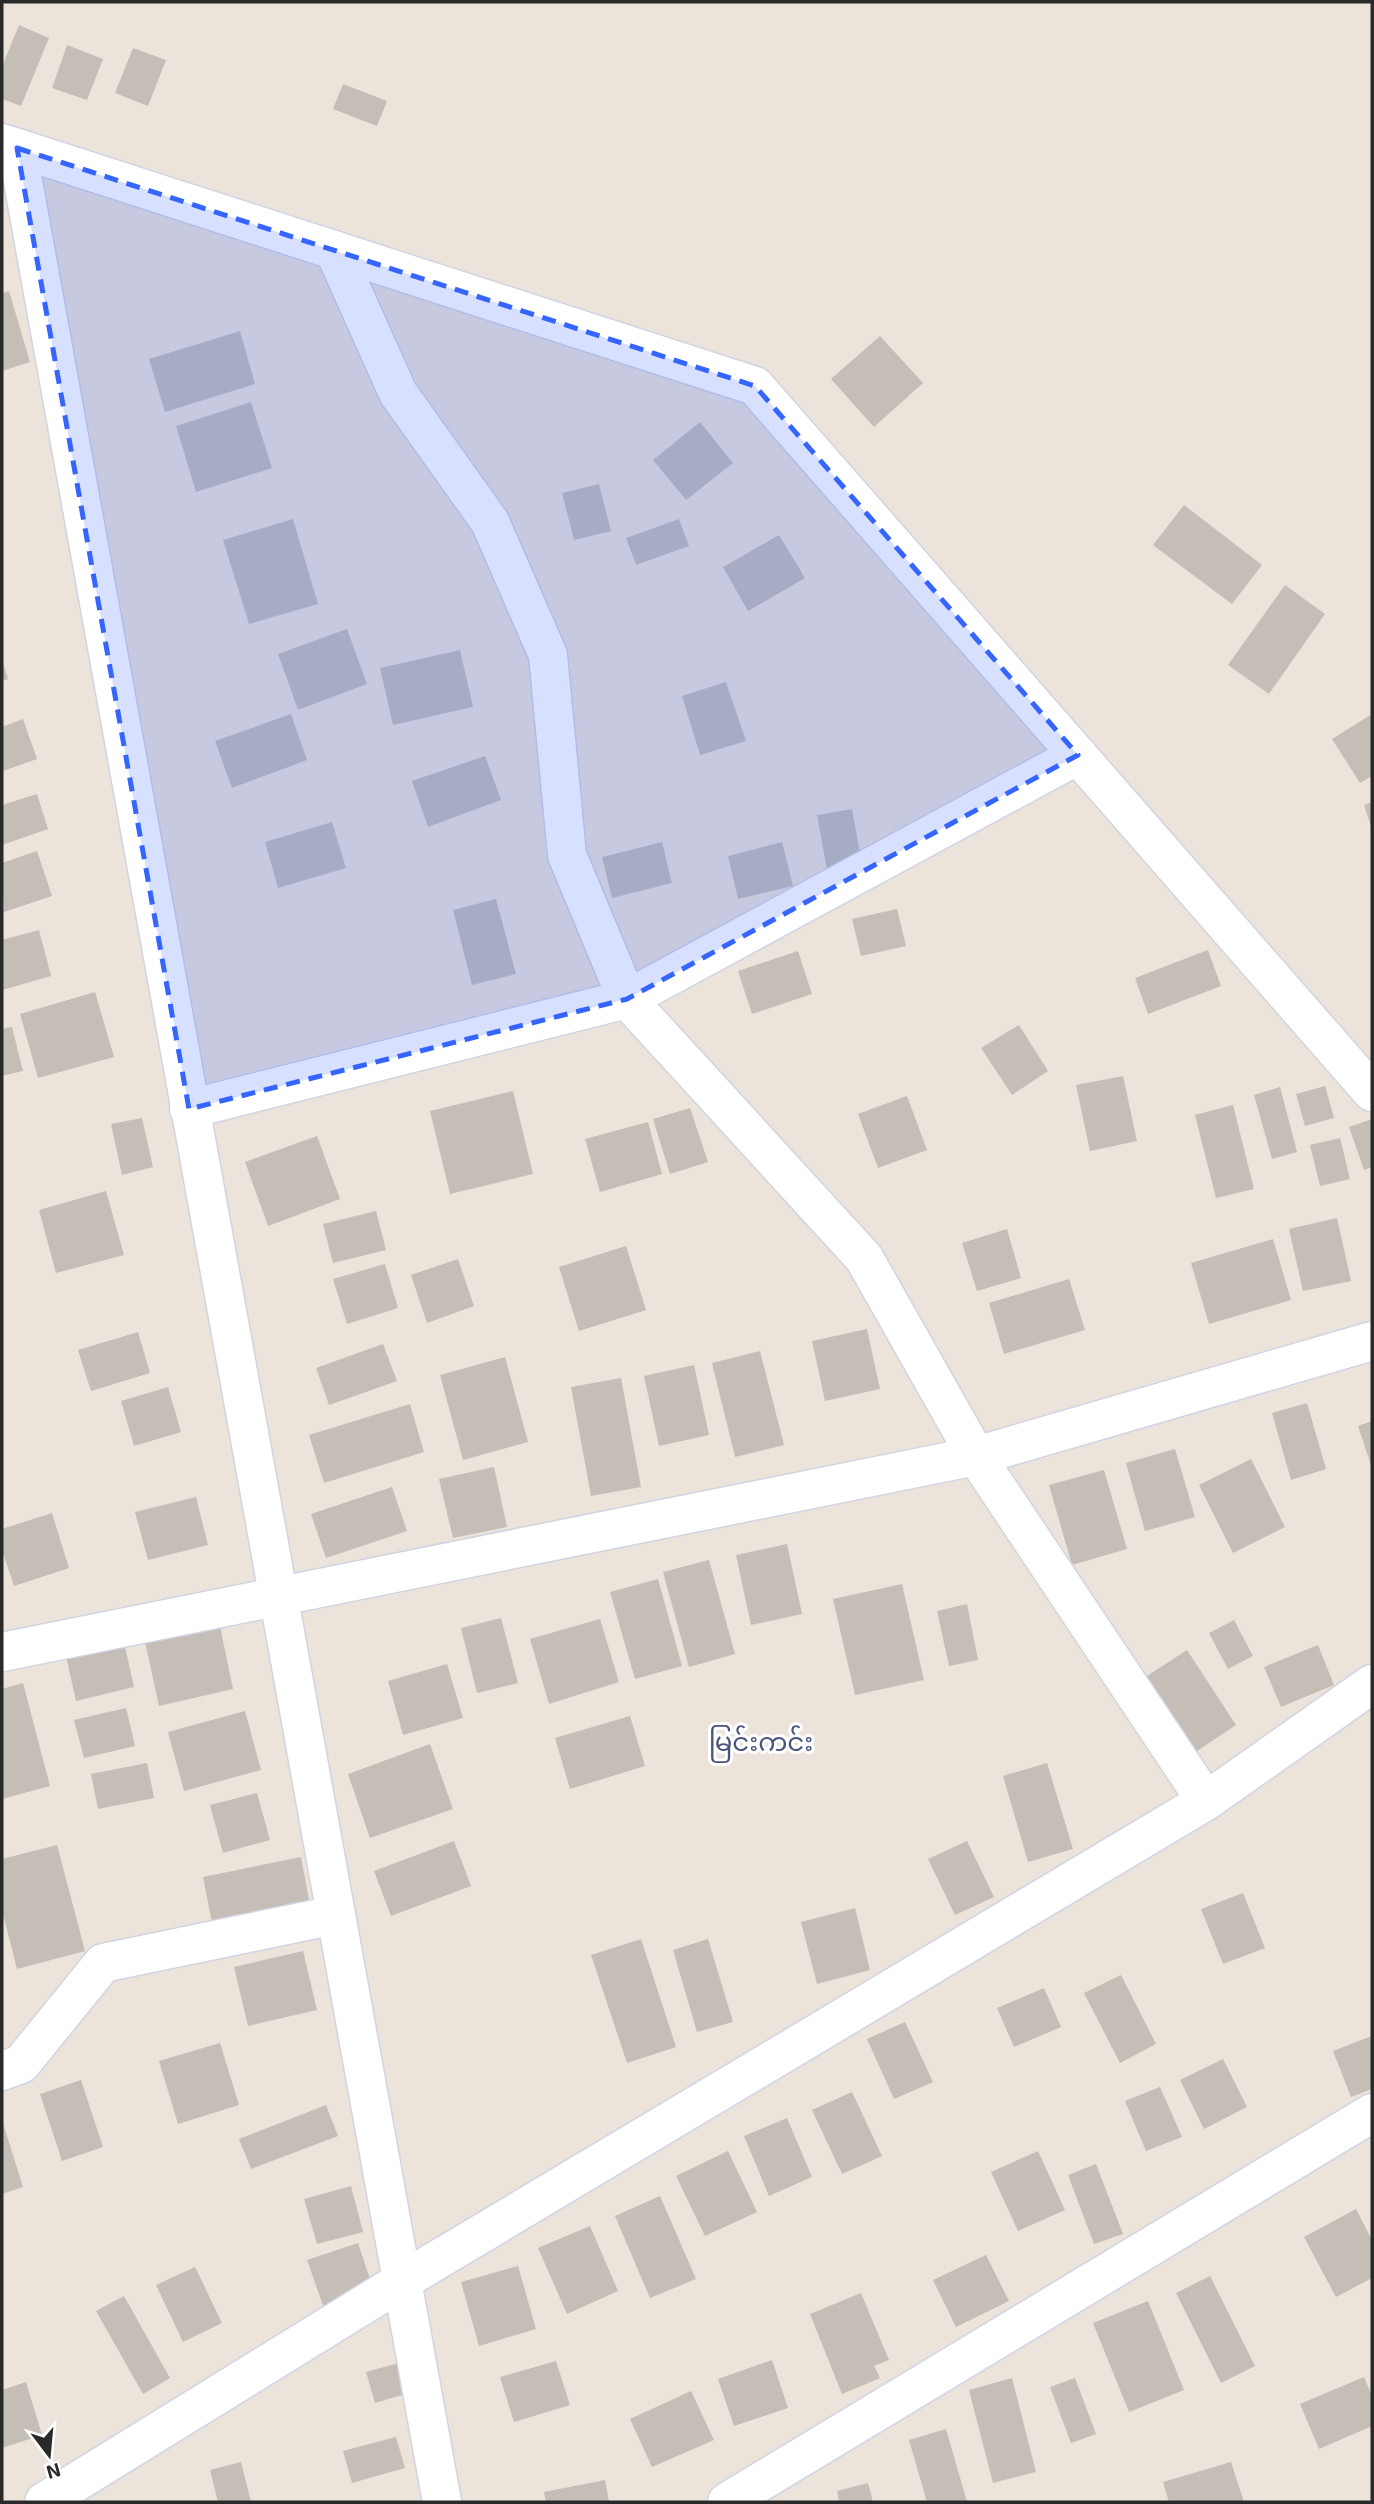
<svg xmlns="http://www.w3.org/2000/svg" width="1374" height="2504" viewBox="0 0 1374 2504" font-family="'Exo 2','Noto Sans Myanmar',sans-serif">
<rect width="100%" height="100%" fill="#ece3da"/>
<g fill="#c4beb6">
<polygon points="19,25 49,38 21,106 2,99 2,67"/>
<polygon points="67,45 103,59 87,100 52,88"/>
<polygon points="133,48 166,60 148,106 115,93"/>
<polygon points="343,84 387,101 377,126 333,109"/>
<polygon points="9,291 30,362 2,371 2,293"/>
<polygon points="240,331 255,384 165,412 149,359"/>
<polygon points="880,336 923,383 874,427 831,379"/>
<polygon points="251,402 272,468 196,492 176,426"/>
<polygon points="700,422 733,463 686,500 653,460"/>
<polygon points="599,484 611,531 574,540 562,493"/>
<polygon points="1184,505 1262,565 1232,604 1153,545"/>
<polygon points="293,519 318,604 249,624 223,540"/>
<polygon points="679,519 689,546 636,565 626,538"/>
<polygon points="779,535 805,578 748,611 723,567"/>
<polygon points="1285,585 1325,614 1269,694 1228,665"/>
<polygon points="347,629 367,684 298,710 278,654"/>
<polygon points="460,650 473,707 393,725 380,668"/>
<polygon points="2,660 8,679 2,681"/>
<polygon points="726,682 746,741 700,755 682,696"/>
<polygon points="291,714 307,760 232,788 215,741"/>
<polygon points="1372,714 1372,776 1360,783 1332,739"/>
<polygon points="23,719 37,759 3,771 2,727"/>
<polygon points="485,756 501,800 428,827 412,781"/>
<polygon points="37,794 48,829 2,845 2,805"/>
<polygon points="1372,802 1372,829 1364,805"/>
<polygon points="852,809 862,864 827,870 817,815"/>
<polygon points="332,822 346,868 278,888 265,842"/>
<polygon points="662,842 672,883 612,898 602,857"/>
<polygon points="782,842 793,886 738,899 728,856"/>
<polygon points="37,851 52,896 4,912 2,863"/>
<polygon points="496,899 516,974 472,985 453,910"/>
<polygon points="897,909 906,946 861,956 852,919"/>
<polygon points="39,930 51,976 2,990 2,940"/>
<polygon points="1208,950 1221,986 1148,1014 1135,978"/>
<polygon points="798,951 812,994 752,1014 738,971"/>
<polygon points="95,992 114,1057 38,1078 20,1014"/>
<polygon points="1019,1025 1048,1071 1012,1095 981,1048"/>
<polygon points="12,1027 23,1071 2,1076 2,1029"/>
<polygon points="1123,1076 1137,1141 1090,1151 1076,1085"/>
<polygon points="1325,1086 1334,1118 1305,1126 1296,1094"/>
<polygon points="1280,1087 1297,1152 1272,1159 1254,1095"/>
<polygon points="513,1091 533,1174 450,1194 430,1111"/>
<polygon points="907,1096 927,1150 878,1168 858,1114"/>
<polygon points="1233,1105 1254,1189 1216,1198 1195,1115"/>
<polygon points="690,1108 708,1162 670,1174 653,1119"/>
<polygon points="142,1118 153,1167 122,1175 111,1124"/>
<polygon points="1372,1119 1372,1167 1364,1170 1349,1127"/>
<polygon points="648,1122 662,1174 600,1192 585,1139"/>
<polygon points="317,1136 340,1199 268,1226 245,1162"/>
<polygon points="1340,1138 1350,1179 1320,1186 1310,1145"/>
<polygon points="106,1191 124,1255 56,1273 39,1210"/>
<polygon points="376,1211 386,1250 333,1263 323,1224"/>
<polygon points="1337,1218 1351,1281 1303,1291 1289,1229"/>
<polygon points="1007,1229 1021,1278 977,1291 962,1243"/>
<polygon points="1273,1239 1291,1300 1209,1324 1191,1263"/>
<polygon points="626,1246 646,1310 579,1331 559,1267"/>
<polygon points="458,1259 474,1306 427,1323 411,1275"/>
<polygon points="385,1264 398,1308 347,1324 333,1279"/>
<polygon points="1069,1279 1085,1330 1004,1354 989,1303"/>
<polygon points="867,1329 880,1389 825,1401 812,1341"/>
<polygon points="138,1332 150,1373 91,1391 78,1350"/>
<polygon points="383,1344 397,1381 329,1405 316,1368"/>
<polygon points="760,1351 784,1445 735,1457 712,1363"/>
<polygon points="505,1357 528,1442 463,1460 440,1375"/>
<polygon points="694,1365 709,1435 659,1446 644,1376"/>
<polygon points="621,1378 641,1487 591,1496 571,1387"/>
<polygon points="168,1387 181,1432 134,1446 121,1401"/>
<polygon points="1307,1403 1326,1469 1291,1480 1272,1413"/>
<polygon points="410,1404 424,1452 324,1483 309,1435"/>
<polygon points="1372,1421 1372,1468 1358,1426"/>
<polygon points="1175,1449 1195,1517 1145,1531 1126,1463"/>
<polygon points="1251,1459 1285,1527 1233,1553 1199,1485"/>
<polygon points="494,1467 507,1527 453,1538 439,1479"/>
<polygon points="1104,1470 1127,1549 1072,1565 1049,1485"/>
<polygon points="392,1487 407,1531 326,1558 311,1514"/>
<polygon points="196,1497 208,1545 148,1560 135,1512"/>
<polygon points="52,1513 69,1568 14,1586 2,1550 2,1529"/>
<polygon points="787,1544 802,1614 751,1625 736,1555"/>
<polygon points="709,1560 735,1654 689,1667 663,1572"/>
<polygon points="658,1579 682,1666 635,1679 610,1592"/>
<polygon points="902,1584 924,1680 855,1695 833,1599"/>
<polygon points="967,1604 978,1660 949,1666 937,1611"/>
<polygon points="501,1618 518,1683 477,1693 461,1628"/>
<polygon points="600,1619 619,1682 549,1704 530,1639"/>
<polygon points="1234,1620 1253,1656 1228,1669 1209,1633"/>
<polygon points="220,1626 233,1689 159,1706 145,1642"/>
<polygon points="124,1642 134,1687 76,1701 66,1656"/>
<polygon points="1318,1645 1334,1685 1281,1707 1264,1667"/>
<polygon points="1187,1650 1236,1725 1197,1751 1147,1676"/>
<polygon points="447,1664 463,1718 403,1735 388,1681"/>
<polygon points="23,1683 50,1786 2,1799 2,1689"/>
<polygon points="126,1708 135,1746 84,1758 74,1720"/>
<polygon points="245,1711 261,1770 184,1791 168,1732"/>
<polygon points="630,1716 645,1766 570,1789 555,1738"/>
<polygon points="430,1744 453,1809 370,1838 348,1774"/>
<polygon points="147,1763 154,1798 98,1809 91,1774"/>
<polygon points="1047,1763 1073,1849 1028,1862 1003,1776"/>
<polygon points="257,1793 270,1840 223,1853 210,1805"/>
<polygon points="454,1841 471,1886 391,1916 374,1871"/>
<polygon points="967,1841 994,1897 955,1915 928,1859"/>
<polygon points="57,1845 85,1951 17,1969 2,1910 2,1859"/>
<polygon points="301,1857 310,1905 212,1923 203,1877"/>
<polygon points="1243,1893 1265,1948 1223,1964 1201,1909"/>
<polygon points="855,1908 870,1970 817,1984 801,1922"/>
<polygon points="641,1939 676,2047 627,2063 591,1955"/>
<polygon points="708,1939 733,2022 697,2032 673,1950"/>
<polygon points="303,1951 317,2010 248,2026 234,1967"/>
<polygon points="1121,1975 1156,2044 1120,2063 1084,1993"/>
<polygon points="1044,1988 1061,2027 1014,2047 997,2008"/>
<polygon points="905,2022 933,2082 894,2099 867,2039"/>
<polygon points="1372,2036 1372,2089 1351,2097 1333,2051"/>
<polygon points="220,2043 239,2105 178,2124 159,2061"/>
<polygon points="1223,2059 1247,2107 1204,2129 1180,2080"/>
<polygon points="81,2080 103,2147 62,2161 40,2094"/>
<polygon points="1160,2087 1182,2137 1146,2151 1125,2101"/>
<polygon points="852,2092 882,2156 842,2174 812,2110"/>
<polygon points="326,2105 338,2136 251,2169 239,2139"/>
<polygon points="787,2118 812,2177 769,2196 744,2136"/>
<polygon points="2,2120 23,2187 2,2194"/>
<polygon points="728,2151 757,2212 705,2236 676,2176"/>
<polygon points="1038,2151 1065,2210 1018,2231 991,2172"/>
<polygon points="1096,2164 1123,2234 1094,2244 1068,2175"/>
<polygon points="351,2186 363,2232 317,2244 304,2199"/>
<polygon points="660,2196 696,2279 650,2298 615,2216"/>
<polygon points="1356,2209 1372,2240 1372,2278 1336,2297 1304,2237"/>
<polygon points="590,2226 618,2291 567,2314 538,2248"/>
<polygon points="358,2243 374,2291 324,2308 307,2260"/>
<polygon points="986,2255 1009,2301 956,2327 933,2280"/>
<polygon points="518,2266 536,2329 479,2346 461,2282"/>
<polygon points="195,2267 222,2323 183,2342 156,2285"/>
<polygon points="1210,2276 1255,2366 1221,2383 1176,2293"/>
<polygon points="861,2293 889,2360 874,2366 880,2378 842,2394 810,2314"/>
<polygon points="124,2296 170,2378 143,2394 96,2311"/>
<polygon points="1148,2301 1184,2390 1129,2412 1093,2323"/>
<polygon points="772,2360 788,2408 734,2426 718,2379"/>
<polygon points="406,2361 415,2391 375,2403 366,2372"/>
<polygon points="556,2361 570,2405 514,2422 500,2377"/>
<polygon points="1364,2377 1372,2396 1372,2426 1319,2449 1300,2404"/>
<polygon points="1012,2378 1036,2472 993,2483 969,2390"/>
<polygon points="1075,2378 1096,2434 1071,2443 1050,2387"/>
<polygon points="26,2382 42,2435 2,2448 2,2390"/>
<polygon points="691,2391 714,2440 652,2467 630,2419"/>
<polygon points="946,2429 967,2502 927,2502 909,2440"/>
<polygon points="396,2437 405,2468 352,2483 343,2451"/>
<polygon points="241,2462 251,2502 218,2502 210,2470"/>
<polygon points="1231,2462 1244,2502 1169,2502 1163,2482"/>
<polygon points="605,2480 609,2502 546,2502 544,2492"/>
<polygon points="868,2483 873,2502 839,2502 837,2491"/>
</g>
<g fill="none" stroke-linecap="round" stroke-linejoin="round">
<defs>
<g id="minor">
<polyline points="2,143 755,386 1372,1092"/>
<polyline points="17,148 442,2502"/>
<polyline points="334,250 398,393 490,522 548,655 567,855 627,999 864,1258 976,1456 1206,1801"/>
<polyline points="189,1109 627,999 1078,755"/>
<polyline points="2,1652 976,1456 1372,1341"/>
<polyline points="2,2071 21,2064 103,1963 335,1915"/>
<polyline points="44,2502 402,2281 1206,1801 1372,1684"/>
<polyline points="727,2502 1372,2113"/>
</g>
</defs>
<use href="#minor" stroke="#d0d4e3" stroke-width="41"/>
<use href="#minor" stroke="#fff" stroke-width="38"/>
</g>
<path fill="#3665fe" fill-opacity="0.2" stroke="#3665fe" stroke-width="5" stroke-dasharray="14 9" stroke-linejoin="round" d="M17 148 755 386 1078 755 627 999 189 1109Z"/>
<g text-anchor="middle" stroke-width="6" stroke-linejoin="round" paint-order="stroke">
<g font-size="26" fill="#49547b" stroke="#fff">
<text x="761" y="1751">မြင်းကင်း</text>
</g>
</g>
<rect width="1374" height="2504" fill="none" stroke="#292929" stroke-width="7"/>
<g transform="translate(49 2455) rotate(164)" stroke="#ffffff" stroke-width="5" paint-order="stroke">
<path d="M0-5L12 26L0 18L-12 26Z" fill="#292929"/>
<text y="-10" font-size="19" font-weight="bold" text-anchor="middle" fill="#292929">N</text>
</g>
</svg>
